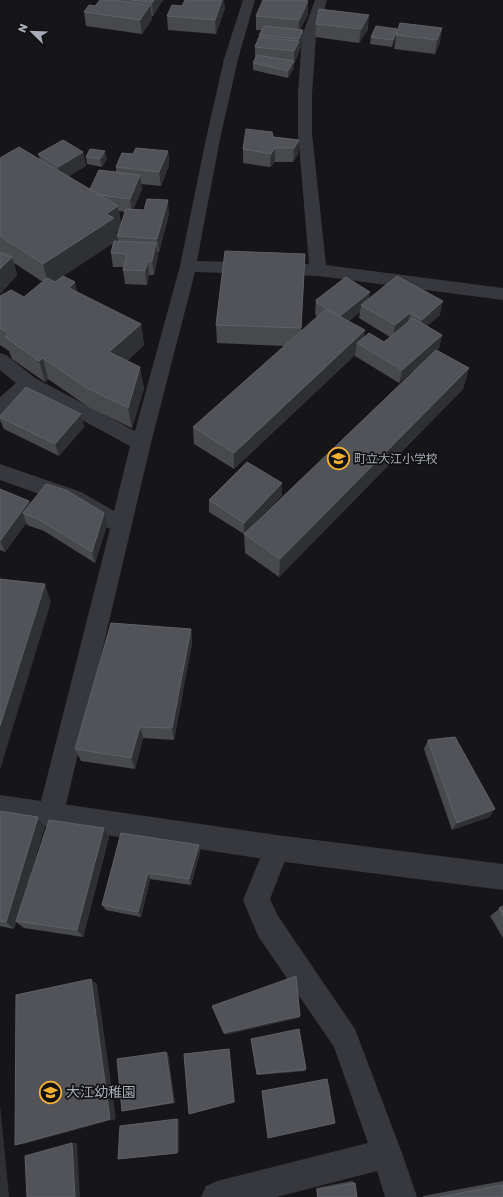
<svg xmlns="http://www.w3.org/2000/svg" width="503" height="1197" viewBox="0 0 503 1197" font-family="'Golos Text','Noto Sans JP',sans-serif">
<rect width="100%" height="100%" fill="#161618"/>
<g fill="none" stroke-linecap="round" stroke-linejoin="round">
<g fill="#37383d" fill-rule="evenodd">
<polygon points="243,0 255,0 238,59 220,139 197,261 309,264 298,133 298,94 302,36 315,0 327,0 316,36 312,94 312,133 326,265 503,288 503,300 318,276 195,272 151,443 64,813 60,822 51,825 42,822 38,813 110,529 67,504 0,480 0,464 81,492 114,511 130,446 30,392 7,413 0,415 0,397 16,383 0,370 0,353 6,355 35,378 135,431 180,266 206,139 224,59"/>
<polygon points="277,835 286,839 290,848 270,899 278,916 355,1029 402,1153 417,1197 385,1197 377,1171 277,1197 201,1197 206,1186 217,1181 368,1143 334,1047 258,936 243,900 268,839"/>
</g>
<polygon fill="#37383d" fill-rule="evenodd" points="0,795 277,835 503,864 503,890 277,861 0,819"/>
</g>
<g fill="#47494d" fill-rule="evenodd">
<polygon points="119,0 163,0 153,16 151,16 152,19 142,34 86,26 84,12 95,6 119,1"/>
<polygon points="308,1 308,14 300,30 303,30 302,44 294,64 294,68 288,78 253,70 253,63 255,58 255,47 259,37 259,35 262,30 256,30 256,16"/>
<polygon points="225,8 216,34 168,30 167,16"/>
<polygon points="400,23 440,42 435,54 394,49 396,37 392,47 370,44 371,37 397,29 397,34"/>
<polygon points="316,24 368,29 359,43 315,37"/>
<polygon points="273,137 299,140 298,154 293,162 275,162 270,167 243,163 243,149"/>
<path d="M168 151 169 165 161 186 141 184 142 189 133 210 169 214 159 252H157L158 256 154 275H149L147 285 125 284 123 270V267H113L111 253 113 243 63 276 77 292 141 324 144 345 127 361 144 388 132 428 90 408 48 379 45 382 12 359 9 351 0 345V296L24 297 43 282 14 263 17 275 0 294V158L40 159 38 154 83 152 86 166 68 176 90 189 116 172V167L133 154ZM119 211 125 212 121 225ZM120 229 117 236 118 241H116L117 240 116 232Z"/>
<polygon points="86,157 107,159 102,167 87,164"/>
<path d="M305 254 301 331 317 317 316 316 315 313 316 300 369 298 440 315 427 326 442 335 439 348 437 350 469 368 463 389 279 577 245 553 244 534 430 356 399 383 355 356V355L234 469 194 444 193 427 285 346 217 343 216 325ZM360 312 359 318 390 337 384 342 364 337 349 321Z"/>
<polygon points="81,414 84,427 59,456 4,429 0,420 0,416"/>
<polygon points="282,483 282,495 244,534 209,512 209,500"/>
<polygon points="0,489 29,501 30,504 107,525 95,563 44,531 27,525 26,523 5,552 0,550"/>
<polygon points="191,629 192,643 174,740 143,738 135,769 81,761 75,749"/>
<polygon points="428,740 495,809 489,817 452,830 424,749"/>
<polygon points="0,811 38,817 45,826 22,903 109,837 83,937 24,928 16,922 14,929 0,926"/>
<polygon points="121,833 199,845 200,852 191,885 150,879 141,917 106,910 102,905"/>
<polygon points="503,906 503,938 490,916"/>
<polygon points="251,1039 306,1069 305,1071 257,1075"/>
<polygon points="166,1052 168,1054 175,1103 125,1111 122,1111"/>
<polygon points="352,1181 355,1183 357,1197 317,1197 316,1188"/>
<polygon points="503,1181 503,1197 423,1197 423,1196"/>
</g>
<g fill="#2f3033">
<polygon points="154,0 163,0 153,16 152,3"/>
<polygon points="222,0 224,0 225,8 216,34 215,20"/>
<polygon points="308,1 308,14 298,34 299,20"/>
<polygon points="150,5 152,19 142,34 140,20"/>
<polygon points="369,15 368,29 359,43 361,29"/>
<polygon points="442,28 440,42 435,54 437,40"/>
<polygon points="397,29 396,37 392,47 393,40"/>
<polygon points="303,30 302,44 298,53 299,39"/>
<polygon points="299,41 298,55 294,64 294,68 288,78 288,71 294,61 294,51"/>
<polygon points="299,140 298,154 293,162 294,148"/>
<polygon points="275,148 275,162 270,167 271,154"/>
<polygon points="105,151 107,159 102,167 100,159"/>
<polygon points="168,151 169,165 161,186 159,172"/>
<polygon points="83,152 86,166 61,181 58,167"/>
<polygon points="140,175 142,189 132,213 130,199"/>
<polygon points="168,200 169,214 159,252 157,239"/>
<polygon points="118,206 121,228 116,232 117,240 49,286 43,264 106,214"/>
<polygon points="156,243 158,256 154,275 152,261"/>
<polygon points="12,257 17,275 0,294 0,269"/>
<polygon points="148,261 149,275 147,285 145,271"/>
<polygon points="75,282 80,304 69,288"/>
<polygon points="370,292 368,305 361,305 360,312 338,330 339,316"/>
<polygon points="443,301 440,315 419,333 422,320"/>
<polygon points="410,313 407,327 393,338 395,325"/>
<polygon points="141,324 144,345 113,373 109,352"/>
<polygon points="365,330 363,346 357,343 355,355 234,469 234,453"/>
<polygon points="442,335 439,348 399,383 402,370"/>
<polygon points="43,358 48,379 45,382 39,361"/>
<polygon points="140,367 144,388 132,428 128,408"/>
<polygon points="469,368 463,389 279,577 280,559"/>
<polygon points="81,414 84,427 59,456 55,444"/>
<polygon points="282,483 282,495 244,534 244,523"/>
<polygon points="29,501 33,513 23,513 26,523 5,552 0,541"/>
<polygon points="104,513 107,525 95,563 92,552"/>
<polygon points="45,584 51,602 0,770 0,726"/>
<polygon points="191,629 192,643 174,740 172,728"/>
<polygon points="140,727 143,738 135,769 131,758"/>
<polygon points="495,809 489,817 452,830 457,823"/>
<polygon points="38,817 45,826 14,929 6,922"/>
<polygon points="104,828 109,837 83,937 77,930"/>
<polygon points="199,845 200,852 191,885 189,879"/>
<polygon points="148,873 150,879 141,917 138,912"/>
<polygon points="91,979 97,984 116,1119 24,1144 15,1145"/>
<polygon points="300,1016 299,1018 225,1035 224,1033"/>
<polygon points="229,1049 235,1102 189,1114"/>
<polygon points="166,1052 168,1054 175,1103 173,1102"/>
<polygon points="0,1104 9,1197 0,1197"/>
<polygon points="177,1119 179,1119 179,1152 177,1153"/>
<polygon points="72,1143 77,1143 80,1197 75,1197"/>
</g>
<g fill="#525359" stroke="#5f6168">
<polygon points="100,0 113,0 150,5 140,20 84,12 89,5 95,6"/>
<polygon points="131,0 154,0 152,3"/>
<polygon points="185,0 222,0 215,20 167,16 172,5 182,6"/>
<polygon points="263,0 302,0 308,1 299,20 256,16"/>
<polygon points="319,9 369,15 361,29 316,24"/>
<polygon points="400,23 442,28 437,40 396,35"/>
<polygon points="264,26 303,30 299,39 259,35"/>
<polygon points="376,26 397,29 393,40 371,37"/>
<polygon points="259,37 299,41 294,51 255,47"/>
<polygon points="257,55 294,61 288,71 253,63"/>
<polygon points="246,129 272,132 273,137 299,140 294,148 275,148 271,154 243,149"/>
<polygon points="63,140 83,152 58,167 38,154"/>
<polygon points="19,147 118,206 106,214 114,218 43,264 0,236 0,158"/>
<polygon points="136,148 168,151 159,172 116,167 122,153 133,154"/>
<polygon points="90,149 105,151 100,159 86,157"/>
<polygon points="99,170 140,175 130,199 100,195 90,189"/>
<polygon points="147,199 168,200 157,239 117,236 126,209 144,210"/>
<polygon points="114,241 156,243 152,261 148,261 145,271 123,270 127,254 111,253"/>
<polygon points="225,251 305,254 301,328 216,325"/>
<polygon points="0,252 12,257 0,269"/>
<polygon points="63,276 75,282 69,288 141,324 109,352 140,367 128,408 85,387 43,358 39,361 5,337 9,334 0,328 0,296 11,290 24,297 47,278 55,282"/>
<polygon points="397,276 443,301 422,320 410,313 395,325 361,305"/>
<polygon points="346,277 370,292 340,316 317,303 316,300"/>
<polygon points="326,309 365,330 234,453 193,427"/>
<polygon points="413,318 442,335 402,370 357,343 369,333 384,342"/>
<polygon points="436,350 469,368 280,559 244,534"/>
<polygon points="26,387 81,414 55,444 0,417 0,416"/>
<polygon points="247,462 282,483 244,523 209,500"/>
<polygon points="46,484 66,490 104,513 92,552 40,520 23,513"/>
<polygon points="0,489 29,501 0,541"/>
<polygon points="0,579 45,584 0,726"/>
<polygon points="111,623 191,629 172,728 140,727 131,758 75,749"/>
<polygon points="455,737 495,809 457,823 428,740"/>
<polygon points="0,811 38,817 6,922 0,921"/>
<polygon points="49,820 104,828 77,930 16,921"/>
<polygon points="121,833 199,845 189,879 148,873 138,912 102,905"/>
<polygon points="503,906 503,916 499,908"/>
<polygon points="296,976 300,1016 224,1033 212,1006"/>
<polygon points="91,979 110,1119 15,1145 16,995"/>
<polygon points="299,1029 306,1069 257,1074 251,1039"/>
<polygon points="229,1049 234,1102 189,1114 184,1054"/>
<polygon points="166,1052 173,1102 122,1111 117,1059"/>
<polygon points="327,1079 335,1123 268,1138 262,1091"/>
<polygon points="177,1119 177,1153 118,1159 120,1126"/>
<polygon points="72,1143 75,1197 27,1197 25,1156"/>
<polygon points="355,1183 357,1197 318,1197 317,1190"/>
<polygon points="503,1185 503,1197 440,1197"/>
</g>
<defs>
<symbol id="school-ring" viewBox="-11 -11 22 22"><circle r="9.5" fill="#111113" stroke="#f2b134" stroke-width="1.5"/><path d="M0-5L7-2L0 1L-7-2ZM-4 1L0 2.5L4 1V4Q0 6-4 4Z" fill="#f2b134"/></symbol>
</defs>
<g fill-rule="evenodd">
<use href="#school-ring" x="326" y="446" width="25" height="25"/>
<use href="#school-ring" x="38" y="1080" width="25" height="25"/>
</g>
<g text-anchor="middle" stroke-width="3.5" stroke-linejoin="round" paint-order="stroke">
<g font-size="12" fill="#a8adb8" stroke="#111113" text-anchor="start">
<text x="354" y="463">町立大江小学校</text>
</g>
<g font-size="14" fill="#a8adb8" stroke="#111113" text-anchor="start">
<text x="66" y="1097">大江幼稚園</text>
</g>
</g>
<g transform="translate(32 32) rotate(293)" stroke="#111113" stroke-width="3" paint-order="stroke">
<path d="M0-3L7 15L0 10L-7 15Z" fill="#a8adb8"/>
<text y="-6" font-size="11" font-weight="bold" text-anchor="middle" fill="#a8adb8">N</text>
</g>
</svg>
